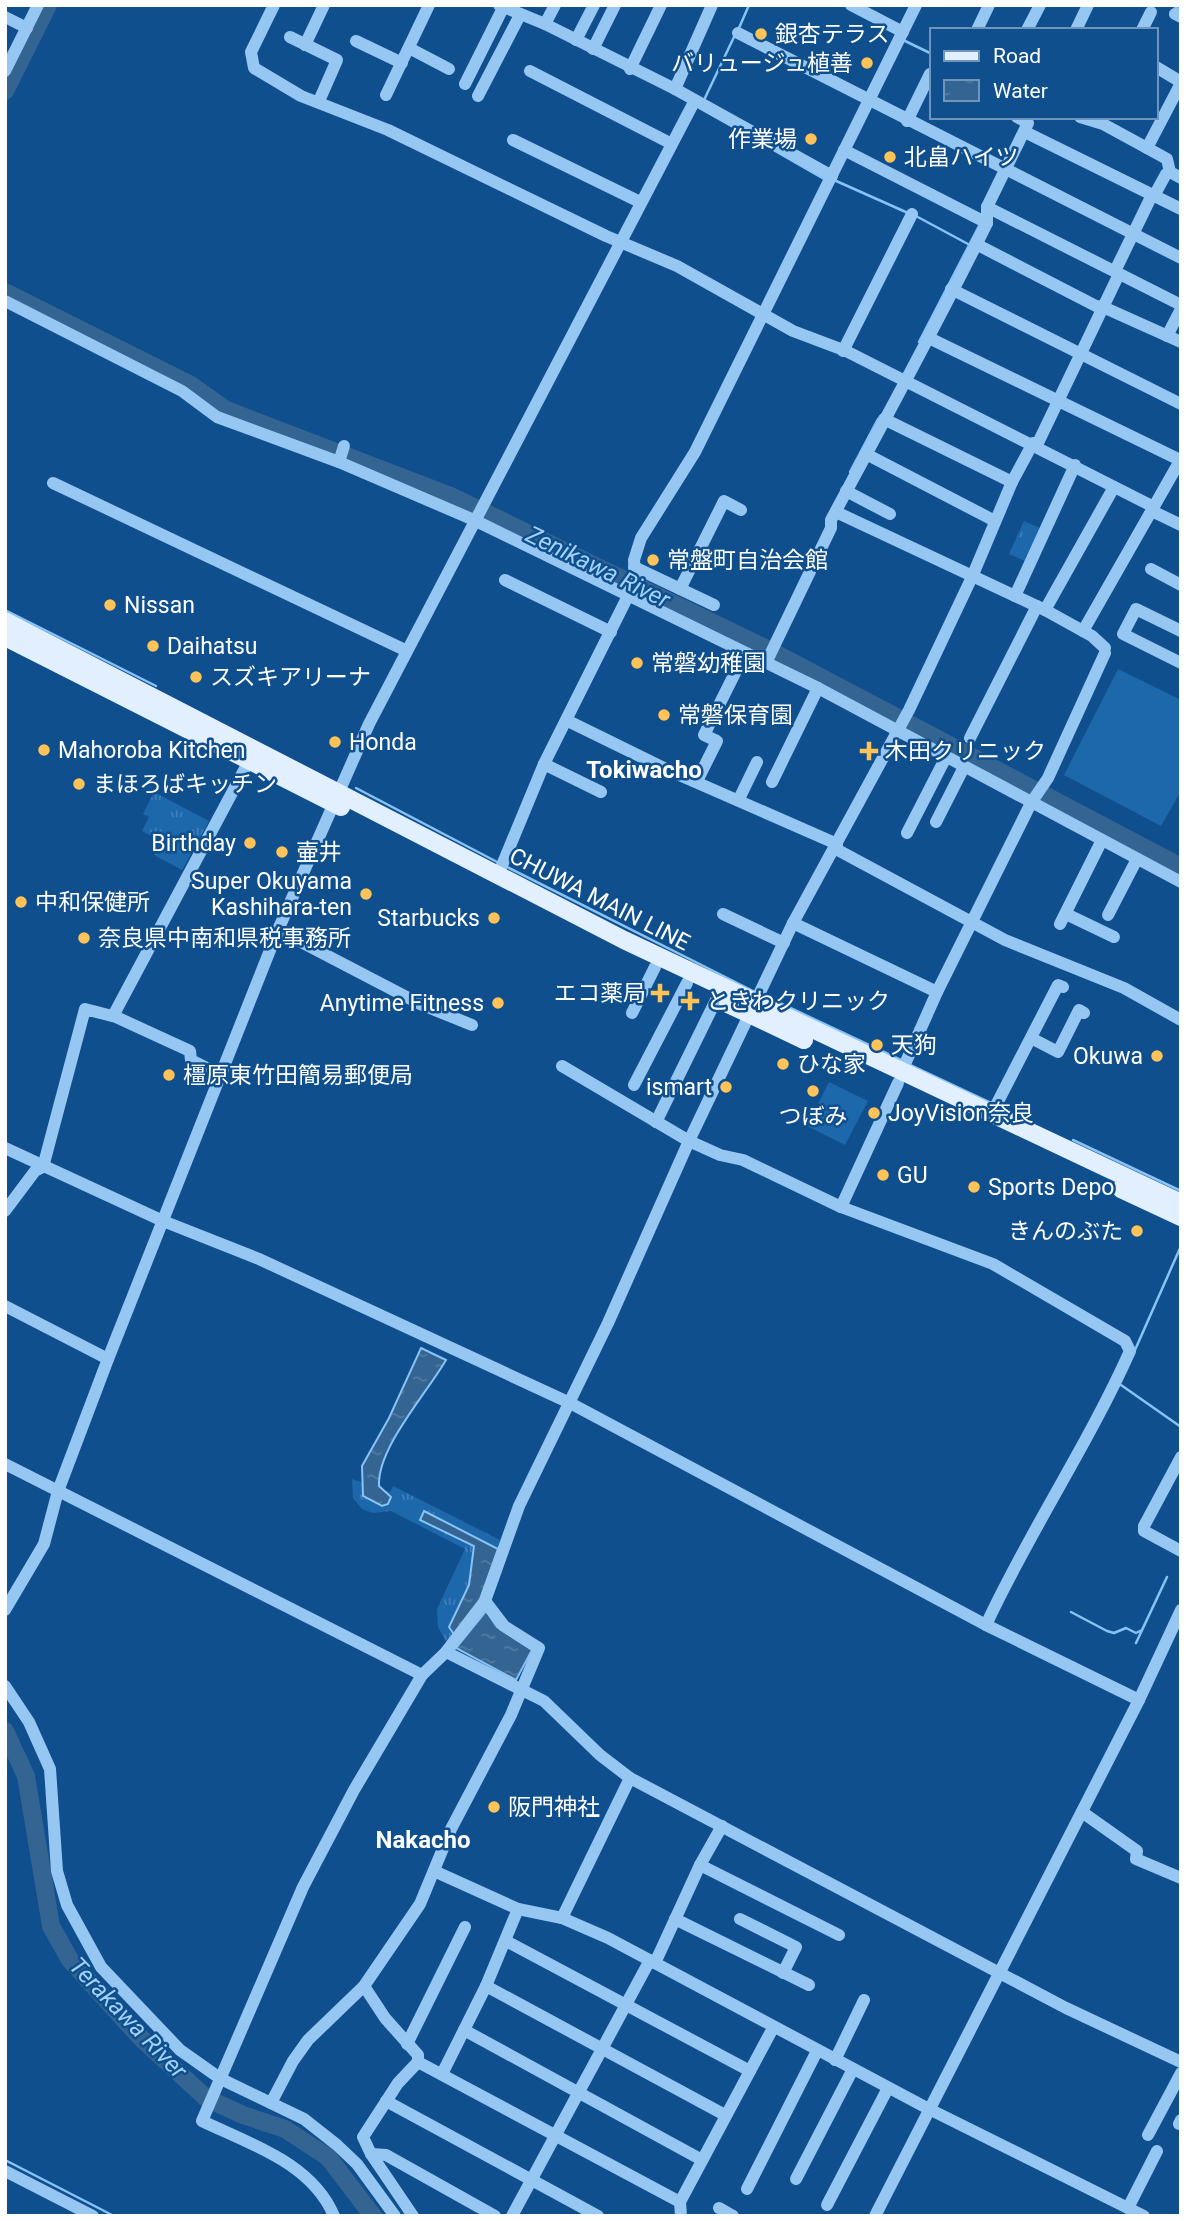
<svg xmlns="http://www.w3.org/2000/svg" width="1186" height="2221" viewBox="0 0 1186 2221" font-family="Roboto,'Noto Sans JP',sans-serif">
<defs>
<pattern id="grass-tufts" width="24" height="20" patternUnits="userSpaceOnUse" patternTransform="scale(1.75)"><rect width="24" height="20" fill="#1d67ab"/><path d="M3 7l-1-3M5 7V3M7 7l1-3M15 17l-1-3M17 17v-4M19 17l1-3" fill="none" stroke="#3f7eb8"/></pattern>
<pattern id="water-ripples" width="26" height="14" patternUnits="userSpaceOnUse" patternTransform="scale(1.75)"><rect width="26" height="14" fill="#346491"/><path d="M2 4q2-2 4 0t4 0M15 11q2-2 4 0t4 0" fill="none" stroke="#527ba2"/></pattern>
</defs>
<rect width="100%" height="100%" fill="#0f4f8d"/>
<g fill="url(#grass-tufts)">
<polygon points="1024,521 1040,528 1025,561 1009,554"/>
<polygon points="154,792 209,821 182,870 154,855 158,847 157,839 142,831 149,817 143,814"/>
<polygon points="352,1479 390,1492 393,1486 500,1540 498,1549 474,1546 469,1585 449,1627 455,1636 447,1643 438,1627 437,1609 465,1549 391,1511 373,1513 362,1509 353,1498"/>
</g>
<g fill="#1d67ab">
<polygon points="1118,669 1181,700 1181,791 1161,826 1064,775"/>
<polygon points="829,1082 868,1101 845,1145 807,1126"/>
</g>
<g fill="url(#water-ripples)" stroke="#87c3f7" stroke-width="2">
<path d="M421 1348 446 1360C427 1393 377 1448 379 1486L391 1497 388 1504 382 1506 363 1496 362 1466 389 1418Z"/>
<polygon points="424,1511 498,1549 479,1602 455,1636 449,1627 469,1585 474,1546 420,1520"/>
<polygon points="486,1611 497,1627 532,1650 516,1680 456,1648"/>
</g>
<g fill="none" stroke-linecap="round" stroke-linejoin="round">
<g stroke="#87c3f7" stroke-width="2.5">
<polyline points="1172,5 1181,10"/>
<polyline points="739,28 749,5"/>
<polyline points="903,40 932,54"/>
<polyline points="704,100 734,37"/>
<polyline points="709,113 824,179"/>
<polyline points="834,180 908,213"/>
<polyline points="914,215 968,244"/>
<polyline points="919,342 980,224"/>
<polyline points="850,472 878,419"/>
<polyline points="5,610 156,686"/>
<polyline points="356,788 499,863"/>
<polyline points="505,866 755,992"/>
<polyline points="765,996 901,1060"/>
<polyline points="910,1065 993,1104"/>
<polyline points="999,1106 1031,1122"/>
<polyline points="1073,1140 1181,1191"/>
<polyline points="1135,1350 1181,1246"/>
<polyline points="1121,1385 1181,1427"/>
<polyline points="1071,1612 1107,1631 1114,1633 1126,1628 1136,1633 1142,1630 1167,1577 1136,1643"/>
<polyline points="5,2160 114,2216"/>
</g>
<g stroke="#346491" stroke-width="18">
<polyline points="5,91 48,5"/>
<polyline points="5,292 191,385 226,410 453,497 767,649 1181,867"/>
<polyline points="5,1731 26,1776 51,1926 70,1960 141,2038 206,2098 243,2115 285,2129 328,2157 373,2216"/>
</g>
<g stroke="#96c7f3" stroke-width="12">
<polyline points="274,5 251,52 254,68 301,96 388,130 606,236 677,266 793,331 846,351 1154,507"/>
<polyline points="499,5 545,24 675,89 832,176"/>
<polyline points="851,5 903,32"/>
<polyline points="1175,14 1181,17"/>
<polyline points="5,17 27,28"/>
<polyline points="545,24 555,5"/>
<polyline points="977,30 989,5"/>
<polyline points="1027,30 1040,5"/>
<polyline points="1076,30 1088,5"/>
<polyline points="1142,30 1151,12"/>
<polyline points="738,33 1181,258"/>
<polyline points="290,37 337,60 319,101"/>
<polyline points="576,40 594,5"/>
<polyline points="356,41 402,63"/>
<polyline points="305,45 324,5"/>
<polyline points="409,48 449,69"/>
<polyline points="593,49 615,5"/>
<polyline points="1156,67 1181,82"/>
<polyline points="630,69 661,5"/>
<polyline points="5,71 38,5"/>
<polyline points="530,71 670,143"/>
<polyline points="1181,83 1147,148 1167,159 1170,172 1181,178"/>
<polyline points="465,84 503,8"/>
<polyline points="675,89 712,5"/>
<polyline points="386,95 429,5"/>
<polyline points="478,96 520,15"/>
<polyline points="1080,117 1103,124 1147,148"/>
<polyline points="907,121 930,74 932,75"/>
<polyline points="1025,132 1181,209"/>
<polyline points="513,140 640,202"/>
<polyline points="844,150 987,223"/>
<polyline points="1154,196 1166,174 1170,172"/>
<polyline points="987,207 1181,305"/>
<polyline points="976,244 1096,306 1103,307 1181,342"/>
<polyline points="1115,271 1152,195"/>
<polyline points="951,289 1181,404"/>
<polyline points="5,301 182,391 217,417 339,462 474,520 818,688 1181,882"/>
<polyline points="1167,336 1181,309"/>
<polyline points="929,338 1180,460"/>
<polyline points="843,351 912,214"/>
<polyline points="884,419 1012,482"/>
<polyline points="1037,445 1119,274"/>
<polyline points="866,454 995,521"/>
<polyline points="339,462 344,446"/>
<polyline points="53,483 405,650"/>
<polyline points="846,491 890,514"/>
<polyline points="1152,511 1181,525"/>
<polyline points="836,512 1045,610 1092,636 1105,648"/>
<polyline points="634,567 714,605"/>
<polyline points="1151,569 1181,585"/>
<polyline points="505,580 611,632"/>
<polyline points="680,589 724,501 741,510"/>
<polyline points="626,595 635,576 634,560 641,538 695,452 916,5"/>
<polyline points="1015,596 1075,465"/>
<polyline points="1045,610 1114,487"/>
<polyline points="1083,631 1181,459"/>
<polyline points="1181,631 1136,609 1123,634 1181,663"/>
<path d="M766 663 831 528V520C884 421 938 323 987 223V207L1028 123 1017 117"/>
<polyline points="568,721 668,770 837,844"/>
<polyline points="970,738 1037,606"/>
<polyline points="544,764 601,792"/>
<polyline points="697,781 717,741 704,735 745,653"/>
<polyline points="772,782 818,688"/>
<polyline points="739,799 757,762"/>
<polyline points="936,822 964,767"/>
<polyline points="907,833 946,757"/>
<polyline points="834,848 1005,940 1124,988 1181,1020"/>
<polyline points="498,875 544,764 628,596"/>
<polyline points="723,914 784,943"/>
<polyline points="1066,914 1114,937"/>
<polyline points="1108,915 1137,859"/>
<polyline points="793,923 937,992"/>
<polyline points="1060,924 1102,840"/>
<polyline points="278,930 420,1004 472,1025"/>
<polyline points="632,1013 655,967"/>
<polyline points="113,1016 249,761"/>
<polyline points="1031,1038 1058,1052 1079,1010 1084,1013"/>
<path d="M562 1066 689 1141 720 1155 743 1160 841 1207 993 1264 1125 1341 1130 1351C1088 1445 1029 1532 986 1625"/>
<polyline points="901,1073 937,992 1031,803 1048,778 1105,653"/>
<polyline points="634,1085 687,983"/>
<polyline points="991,1115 1058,985 1063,987"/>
<polyline points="656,1122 717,998"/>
<polyline points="5,1148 163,1221 259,1259 570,1403 986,1625 1139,1700"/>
<polyline points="841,1207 898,1083"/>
<polyline points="5,1211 35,1171 43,1167 85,1009 116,1017 190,1051 191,1060 221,1075"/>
<polyline points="5,1306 108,1359"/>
<polyline points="1181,1457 1144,1526 1144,1531 1181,1551"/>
<polyline points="5,1464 422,1675"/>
<polyline points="5,1610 44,1544 58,1491 108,1359 278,930 369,724 694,102"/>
<polyline points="446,1652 544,1701 600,1755 630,1778 1066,2008 1181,2062"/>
<polyline points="5,1686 29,1722 50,1769 57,1871 67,1905 101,1967 180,2050 221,2079 304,2119 337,2145 357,2164 395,2216"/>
<polyline points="1082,1812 1137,1851 1136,1859 1181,1878"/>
<polyline points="700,1865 839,1935"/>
<polyline points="434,1871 518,1909 562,1918 608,1938 927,2108 1144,2216"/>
<polyline points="562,1918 630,1778"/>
<polyline points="675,1919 809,1985"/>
<polyline points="740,1919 796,1947 783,1973"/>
<polyline points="506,1941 750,2071"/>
<polyline points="655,1963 700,1865 722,1826"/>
<polyline points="364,1986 385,2018 418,2055 418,2062 680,2202"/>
<polyline points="486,1986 725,2115"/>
<polyline points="464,2030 702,2160"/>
<polyline points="407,2044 465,1927"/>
<polyline points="835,2060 864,2000"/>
<polyline points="418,2062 398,2083 363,2137 371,2154 386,2155 495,2216"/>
<polyline points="442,2074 486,1986 518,1909"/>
<polyline points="386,2101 598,2216"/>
<polyline points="271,2103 293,2061 308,2040 364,1986 420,1904 451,1829 511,1715 539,1648 504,1626 485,1601 519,1506 608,1323 689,1141 793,923 909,710 972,577 1012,482 1033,443"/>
<polyline points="1179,2124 1181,2120"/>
<polyline points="1148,2135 1181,2073"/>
<polyline points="371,2154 413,2216"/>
<polyline points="5,2171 93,2216"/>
<polyline points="796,2179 853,2069"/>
<polyline points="747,2189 817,2051"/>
<polyline points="827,2205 888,2088"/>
<polyline points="719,2208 733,2216"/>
<polyline points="1128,2208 1157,2151"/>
<path d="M334 2216C312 2163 250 2144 202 2121L303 1887 354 1790 422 1675 446 1652 485 1601"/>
<polyline points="512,2216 650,1960"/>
<polyline points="681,2216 680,2202 773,2028"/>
<polyline points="875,2216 1139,1700 1181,1610"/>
</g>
<g stroke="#e2efff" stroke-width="18">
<polyline points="5,621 624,940 1181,1203"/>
<polyline points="5,637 341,807"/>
<polyline points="728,1004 804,1040"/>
<polyline points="1121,1189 1181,1217"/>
</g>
</g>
<g fill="#ffc358" stroke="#0f4f8d" stroke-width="2.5">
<circle cx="761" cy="34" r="7"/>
<circle cx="867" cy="63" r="7"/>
<circle cx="811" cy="139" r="7"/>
<circle cx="890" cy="157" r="7"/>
<circle cx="653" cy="560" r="7"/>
<circle cx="110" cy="605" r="7"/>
<circle cx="153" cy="646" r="7"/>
<circle cx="637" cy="663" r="7"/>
<circle cx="196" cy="677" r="7"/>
<circle cx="664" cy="715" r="7"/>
<circle cx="335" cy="742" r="7"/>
<circle cx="44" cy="750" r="7"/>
<path d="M865.5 740.5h7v7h7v7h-7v7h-7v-7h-7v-7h7z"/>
<circle cx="79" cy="784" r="7"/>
<circle cx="250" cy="843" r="7"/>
<circle cx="282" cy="852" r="7"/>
<circle cx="366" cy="894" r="7"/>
<circle cx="21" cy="902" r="7"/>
<circle cx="494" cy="918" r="7"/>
<circle cx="84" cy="938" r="7"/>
<path d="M656.5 982.5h7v7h7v7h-7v7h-7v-7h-7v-7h7z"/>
<path d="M686.5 990.5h7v7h7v7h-7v7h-7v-7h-7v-7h7z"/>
<circle cx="498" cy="1003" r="7"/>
<circle cx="877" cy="1045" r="7"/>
<circle cx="1157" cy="1056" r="7"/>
<circle cx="783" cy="1064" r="7"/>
<circle cx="169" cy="1075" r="7"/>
<circle cx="726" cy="1087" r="7"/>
<circle cx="813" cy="1091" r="7"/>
<circle cx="874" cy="1113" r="7"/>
<circle cx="883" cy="1175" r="7"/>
<circle cx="974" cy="1187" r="7"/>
<circle cx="1137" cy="1231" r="7"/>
<circle cx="494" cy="1807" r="7"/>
</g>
<g text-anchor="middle" stroke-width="5" stroke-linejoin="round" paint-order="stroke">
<g font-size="23" fill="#fff" stroke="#0f4f8d" text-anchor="start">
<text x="775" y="42">銀杏テラス</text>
<text x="853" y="71" text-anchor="end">バリュージュ植善</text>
<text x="797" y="147" text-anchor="end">作業場</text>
<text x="904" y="165">北畠ハイツ</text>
<text x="667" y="568">常盤町自治会館</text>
<text x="124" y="613">Nissan</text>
<text x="167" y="654">Daihatsu</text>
<text x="651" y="671">常磐幼稚園</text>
<text x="210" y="685">スズキアリーナ</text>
<text x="678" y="723">常磐保育園</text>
<text x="349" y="750">Honda</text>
<text x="58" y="758">Mahoroba Kitchen</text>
<text x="885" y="759">木田クリニック</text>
<text x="93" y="792">まほろばキッチン</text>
<text x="236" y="851" text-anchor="end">Birthday</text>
<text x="296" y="860">壷井</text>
<text x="352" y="889" text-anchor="end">Super Okuyama<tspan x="352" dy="26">Kashihara-ten</tspan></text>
<text x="35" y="910">中和保健所</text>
<text x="480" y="926" text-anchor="end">Starbucks</text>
<text x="98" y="946">奈良県中南和県税事務所</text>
<text x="646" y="1001" text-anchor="end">エコ薬局</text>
<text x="706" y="1009">ときわクリニック</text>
<text x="484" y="1011" text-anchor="end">Anytime Fitness</text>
<text x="891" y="1053">天狗</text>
<text x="1143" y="1064" text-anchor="end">Okuwa</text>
<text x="797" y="1072">ひな家</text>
<text x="183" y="1083">橿原東竹田簡易郵便局</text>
<text x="712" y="1095" text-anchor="end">ismart</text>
<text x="888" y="1121">JoyVision奈良</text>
<text x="813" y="1124" text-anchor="middle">つぼみ</text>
<text x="897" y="1183">GU</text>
<text x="988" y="1195">Sports Depo</text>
<text x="1123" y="1239" text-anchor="end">きんのぶた</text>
<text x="508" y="1815">阪門神社</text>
</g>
<g font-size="23" fill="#fff" stroke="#0f4f8d">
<text transform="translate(600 899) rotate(27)" y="8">CHUWA MAIN LINE</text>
</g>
<g font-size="24" font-style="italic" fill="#a2d1fa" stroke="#0f4f8d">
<text transform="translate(598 567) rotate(26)" y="8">Zenikawa River</text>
<text transform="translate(128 2018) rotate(46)" y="8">Terakawa River</text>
</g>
<g font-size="24" font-weight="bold" fill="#fff" stroke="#0f4f8d">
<text x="644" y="778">Tokiwacho</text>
<text x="423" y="1848">Nakacho</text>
</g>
</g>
<rect width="1186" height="2221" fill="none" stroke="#ffffff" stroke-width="14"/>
<rect x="930" y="28" width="228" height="91" fill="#0f4f8d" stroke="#6f95bb" stroke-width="2"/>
<rect x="944" y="51" width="35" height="10" fill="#e2efff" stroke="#6f95bb" stroke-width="2"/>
<text x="993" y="63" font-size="21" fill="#ffffff">Road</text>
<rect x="944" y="80" width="35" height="21" fill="url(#water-ripples)" stroke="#6f95bb" stroke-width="2"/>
<text x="993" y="98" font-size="21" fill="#ffffff">Water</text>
</svg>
